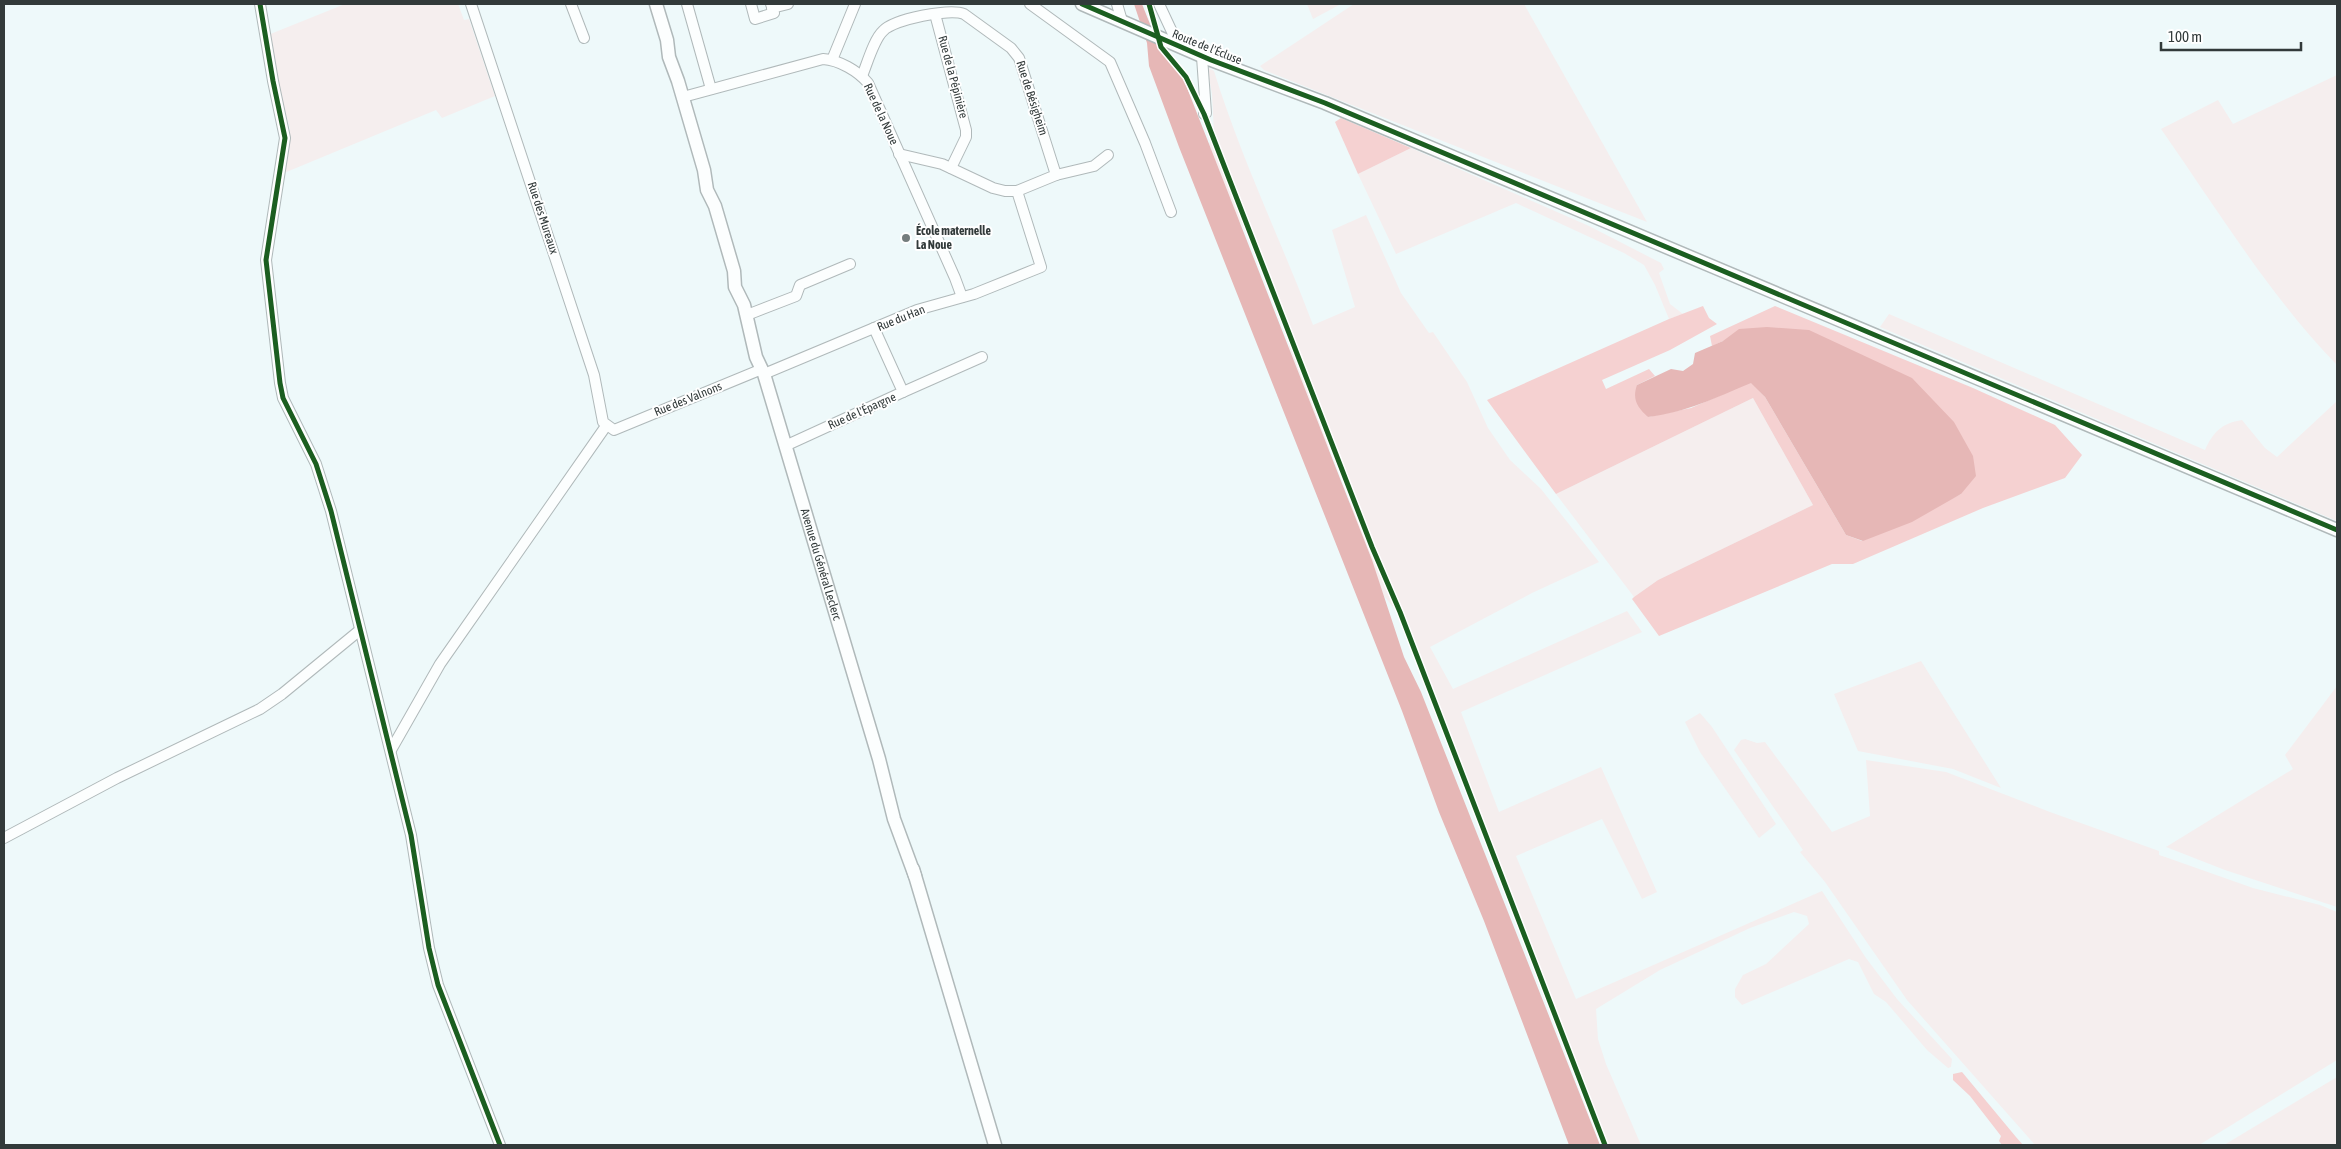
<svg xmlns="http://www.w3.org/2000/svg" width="2341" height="1149" viewBox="0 0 2341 1149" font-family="'Asap Condensed',sans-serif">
<rect width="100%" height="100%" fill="#eef9fa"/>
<g fill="#f5eeee">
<polygon points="345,4 458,4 464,20 469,19 495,96 442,118 436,110 284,173 290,139 290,128 278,87 268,35"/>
<polygon points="1307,4 1341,4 1313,19"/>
<polygon points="1354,4 1524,4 1647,222 1264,70 1260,66"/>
<path d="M1207 67 1214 71C1241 159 1281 240 1313 325L1355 307 1332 230 1366 215 1401 293 1429 333 1433 332 1467 382 1488 428 1510 460 1541 489 1599 562 1532 593 1430 647 1453 689 1627 611 1642 632 1461 712 1499 812 1601 767 1657 892 1642 899 1602 819 1516 856 1576 999 1822 891 1866 958 1897 999 1952 1059 1951 1067 1948 1068 1927 1050 1886 1002 1874 994 1858 962 1849 959 1742 1005 1735 997V989L1743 975 1766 964 1809 924 1807 916 1794 912 1750 928 1660 970 1596 1009 1598 1039 1606 1064 1641 1145H1608L1408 625 1384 596 1349 503 1357 500 1338 456 1328 448 1289 348 1291 333 1263 261 1238 219 1209 144 1214 134 1212 94Z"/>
<path d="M2337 75V365C2269 295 2217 209 2161 129L2218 100 2233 124Z"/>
<polygon points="1411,148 1589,226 1661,263 1664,269 1659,273 1670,304 1683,314 1669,319 1655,285 1644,265 1624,253 1516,203 1396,254 1358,174"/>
<path d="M1889 314 2205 450C2213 432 2222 423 2242 420L2265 448 2277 457 2337 401V521L1880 327Z"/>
<polygon points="1753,398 1813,505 1658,580 1634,597 1556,494"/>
<polygon points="1921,661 2001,788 1953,769 1858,751 1834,694"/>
<polygon points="2337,686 2337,907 2225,870 2166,847 2293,769 2285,755"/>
<polygon points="1700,713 1712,727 1776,824 1759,838 1700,752 1685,722"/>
<polygon points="1745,739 1757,743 1765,742 1832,832 1870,816 1866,760 1946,772 2050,812 2159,851 2159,855 2168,858 2253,888 2320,905 2337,912 2337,1060 2199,1145 2035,1145 1907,1000 1825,882 1800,852 1803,850 1734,750 1741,740"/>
<polygon points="2337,1077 2337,1145 2224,1145"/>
</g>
<g fill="#f5d1d1">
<polygon points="1341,118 1411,148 1358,174 1335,122"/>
<polygon points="1703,306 1709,318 1717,324 1670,350 1602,380 1606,389 1649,369 1655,376 1637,385 1648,417 1691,408 1751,382 1765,397 1846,535 1862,541 1961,494 1723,341 1712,346 1710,336 1775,306 1973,388 2055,425 2082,455 2065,478 1983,508 1853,564 1832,564 1659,636 1632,599 1634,597 1658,580 1813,505 1753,398 1556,494 1487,400 1669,319"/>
<polygon points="1962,1072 2016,1137 2023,1145 2002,1145 1999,1141 2001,1136 1970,1096 1953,1080 1953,1074"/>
</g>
<g fill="#e6b7b6">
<polygon points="1134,4 1142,4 1160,49 1182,75 1372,560 1404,657 1421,692 1600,1145 1569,1145 1484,921 1439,812 1402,711 1179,147 1149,66 1147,43"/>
<path d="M1767 327 1809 330 1912 378 1954 422 1973 456 1976 476 1961 494 1912 522 1863 541 1846 535 1765 397 1751 383C1715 398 1687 412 1648 417 1637 407 1632 399 1637 385L1671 369 1683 371 1693 364 1695 353 1723 341 1739 329Z"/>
</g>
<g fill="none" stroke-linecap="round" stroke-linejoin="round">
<defs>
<g id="minor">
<polyline points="260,4 273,81 285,138 266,260 280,383 283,398 316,464 331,511 411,835 429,948 438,985 500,1145"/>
<polyline points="471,4 594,375 603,422 614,430 762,369"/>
<polyline points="571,4 584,38"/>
<polyline points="687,4 711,89"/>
<polyline points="751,4 755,19 774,13 771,4"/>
<polyline points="1030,4 1110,62 1145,143 1171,212"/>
<polyline points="1117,4 1122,21"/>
<polyline points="1159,4 1173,34 1171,43"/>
<polyline points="772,8 788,4"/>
<polyline points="935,14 966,130 966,137 951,168"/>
<polyline points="1202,57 1206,113 1204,114"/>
<polyline points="832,60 855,4"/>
<path d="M862 76C867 64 874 39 883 31 894 19 950 8 964 14L1011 48 1019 58 1056 175 1017 191H1005L993 188 942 164 899 154"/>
<path d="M683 97 823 59C839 60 858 71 868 83L955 278 962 297"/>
<polyline points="1056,175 1094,166 1108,155"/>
<polyline points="747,315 796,296 800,285 850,264"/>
<polyline points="764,374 917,310 974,294 1041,267 1017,191"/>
<polyline points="903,392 982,357"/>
<polyline points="785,446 903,392 874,328"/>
<polyline points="391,750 440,664 606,426"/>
<polyline points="4,838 117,778 260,709 282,694 360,630"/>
</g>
<g id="major">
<path id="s1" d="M656 4 667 40 669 57 678 81 704 170 707 190 715 206 734 271 735 287 744 305 756 357 764 374 879 759 894 819 915 876"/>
<polyline points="1082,4 1211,60 1325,103 2337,530"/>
<polyline points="913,869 995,1145"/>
</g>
</defs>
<use href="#minor" stroke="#b0b9ba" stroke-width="12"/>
<use href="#major" stroke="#b0b9ba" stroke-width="15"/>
<use href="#minor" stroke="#fcfefe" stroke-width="10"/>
<use href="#major" stroke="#fcfefe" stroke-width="12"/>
<defs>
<g id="cycleway">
<polyline points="260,4 273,81 285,138 266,260 280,383 283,398 316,464 331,511 411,835 429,948 438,985 500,1145"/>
<polyline points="1082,4 1211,60 1325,103 2337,530"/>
<polyline points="1149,4 1161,47 1186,77 1204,114 1372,547 1400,612 1605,1145"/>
</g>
</defs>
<use href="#cycleway" stroke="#fff" stroke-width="8"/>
<use href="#cycleway" stroke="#1b5e20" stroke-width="5"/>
</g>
<circle fill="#747d7d" stroke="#fff" stroke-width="2" cx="906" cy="238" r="5"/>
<g text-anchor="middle" stroke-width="4" stroke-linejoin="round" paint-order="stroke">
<g font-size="12" fill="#323a3a" stroke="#fff">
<text transform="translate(1207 47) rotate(22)" y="4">Route de l'Écluse</text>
<text transform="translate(953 77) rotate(75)" y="4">Rue de la Pépinière</text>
<text transform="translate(1032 98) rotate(72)" y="4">Rue de Bésigheim</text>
<text transform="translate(881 114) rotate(65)" y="4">Rue de la Noue</text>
<text transform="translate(543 218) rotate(72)" y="4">Rue des Mureaux</text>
<text transform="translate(901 318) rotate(-22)" y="4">Rue du Han</text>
<text transform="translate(688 399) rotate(-22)" y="4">Rue des Valnons</text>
<text transform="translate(862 411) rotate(-24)" y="4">Rue de l'Épargne</text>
<text dy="4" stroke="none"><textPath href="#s1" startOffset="586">Avenue du Général Leclerc</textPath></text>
</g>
<g font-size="12" font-weight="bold" fill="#323a3a" stroke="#fff" text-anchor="start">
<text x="916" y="235">École maternelle<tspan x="916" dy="14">La Noue</tspan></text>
</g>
</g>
<rect width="2341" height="1149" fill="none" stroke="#323a3a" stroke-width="10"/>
<path d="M2161 42v8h140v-8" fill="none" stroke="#323a3a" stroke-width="2.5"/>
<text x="2168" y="42" font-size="15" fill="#323a3a" stroke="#ffffff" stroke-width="4" paint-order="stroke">100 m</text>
</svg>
